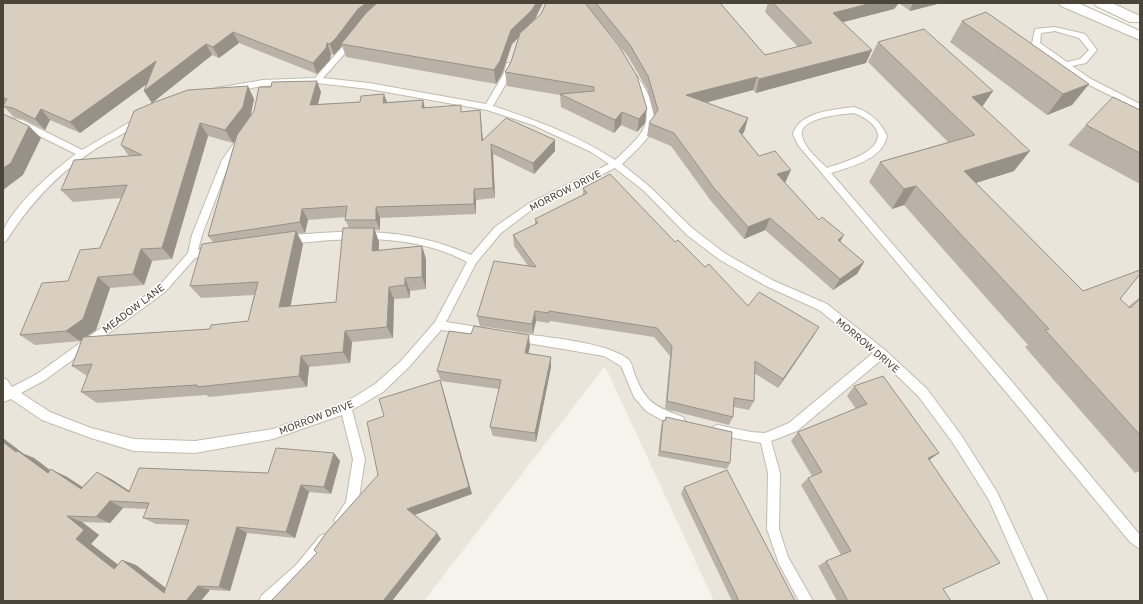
<svg xmlns="http://www.w3.org/2000/svg" width="1143" height="604" viewBox="0 0 1143 604" font-family="'Golos Text',sans-serif">
<rect width="100%" height="100%" fill="#f6f3ec"/>
<g fill="#eae5da">
<polygon points="3,3 1065,3 1140,40 1140,601 714,601 605,366 424,601 3,601"/>
<polygon points="1101,3 1140,3 1140,22"/>
</g>
<g fill="none" stroke-linecap="round" stroke-linejoin="round">
<defs>
<g id="service">
<path d="M1055 27 1085 34 1097 50 1086 63 1072 66 1091 79 1140 104V110L1085 83 1033 46 1032 44 1035 29ZM1055 31 1079 38 1089 50 1080 59 1067 62 1040 43 1041 33Z"/>
<path d="M349 39H352L356 41 323 78 369 83 486 104 503 75 507 63H513L514 65 511 75 493 106C535 120 577 135 615 160 650 128 657 120 630 78L634 76H637C667 121 659 129 622 164L650 187 693 229 726 254 772 280 827 304 885 350 927 389 961 435 997 492 1048 601H1034L989 500 953 443 919 397 881 360 797 431 771 441 780 473 779 529 788 557 813 601H799L779 564 767 529 768 473 761 443 718 435 714 434 712 430 714 426 718 425 751 432 765 433 789 423 873 353 819 310 766 286 720 260 687 235 644 191 615 168 534 208 501 233 476 263 446 322 484 328 488 329 489 332 488 335 484 336 441 330 409 367 383 392 352 410 365 459 358 504 344 524 340 526 336 524 334 520 346 502 353 459 342 415 273 439 195 453 134 451 91 438 42 420 11 399 3 402V378L7 380 12 387 37 374 159 286 188 253 192 235 222 160 237 139 240 138 244 141 230 161 202 235 198 250 212 247 217 251 215 254 195 258 165 292 45 380 21 393 50 412 91 428 134 439 195 441 273 429 343 404 375 384 401 361 435 322 467 262C457 257 447 252 436 249 388 234 336 239 287 244L284 243 282 240 284 237C295 234 309 234 320 233 375 229 421 233 471 255L495 227 528 204 609 164 591 152 533 125 487 110 369 89 317 83 263 86 216 94 212 91 216 88 263 80 315 78Z"/>
<path d="M854 107C870 112 880 121 887 136 882 160 852 166 831 173L1014 384 1140 535V549L1130 542 1006 392 798 145 793 134C800 111 834 110 854 107ZM854 113C862 116 871 121 876 129 888 151 841 163 827 168 818 159 805 149 802 136 797 118 842 114 854 113Z"/>
<path d="M3 117 22 120 82 150 137 118 140 117 144 120C138 127 104 143 94 150 57 174 30 204 6 241L3 242C3 238 2 233 4 229 16 203 53 171 76 154L17 125 3 123Z"/>
<path d="M516 333C544 337 607 342 628 359 632 362 633 371 635 375 646 404 657 407 683 417L685 421 683 425 679 426 667 423 646 411 634 397 621 366 604 356 516 341 512 340 511 337 512 334Z"/>
<polygon points="324,534 328,536 330,540 328,544 306,575 276,601 259,601 261,596 296,565 320,536"/>
</g>
<g id="minor">
<polygon points="1059,3 1078,3 1140,31 1140,40 1061,6"/>
<polygon points="1094,3 1112,3 1140,16 1140,22 1130,22 1096,6"/>
</g>
</defs>
<use href="#service" stroke="#c2bbae" stroke-width="2"/>
<use href="#minor" stroke="#c2bbae" stroke-width="2"/>
<use href="#service" fill="#fff" fill-rule="evenodd"/>
<use href="#minor" fill="#fff" fill-rule="evenodd"/>
</g>
<g fill="#bab2a6" fill-rule="evenodd">
<polygon points="3,3 543,3 534,20 541,14 546,3 720,3 765,55 798,47 765,12 768,3 941,3 910,11 899,3 894,9 843,22 866,63 756,93 753,90 706,103 748,118 744,132 742,134 759,156 819,220 844,235 840,242 864,262 857,274 833,290 765,230 744,239 711,201 671,146 647,136 649,123 654,116 647,89 629,58 608,31 645,123 637,132 621,125 614,133 561,107 560,95 507,86 505,72 511,62 519,37 512,44 502,74 496,84 346,57 342,46 334,55 331,54 330,60 317,74 239,43 219,58 212,55 152,103 144,91 147,84 80,133 50,120 45,130 23,119 14,117 3,106 4,105 3,105"/>
<polygon points="962,21 1089,84 1072,105 1047,115 950,42"/>
<polygon points="878,42 993,91 982,107 1014,171 976,183 1083,291 1120,299 1128,307 1140,297 1140,471 1135,473 1025,347 1028,345 904,205 892,209 869,182 880,162 948,142 868,62"/>
<path d="M321 92 318 104 387 102 423 100 425 108 462 112 480 110 481 121 483 140H555V151L534 174 493 154 495 198 476 200V214L380 218V230H375L379 242V250L422 246 426 259V289L410 291V298L394 299 393 338 352 342 350 363 309 367 307 387 209 397 206 395 97 403 81 392 87 376 72 366 82 340 80 341 35 345 20 335 68 281 100 248 121 198 73 202 61 190 129 156 121 145 254 99 250 117ZM208 136 233 143 236 138 208 236 213 242 190 286 201 298 254 295 248 321 210 329 86 337 96 330 110 288 144 285 152 261 172 259ZM346 217 345 220 349 228 336 302 290 306 303 244 297 234 305 233 308 220Z"/>
<polygon points="1140,110 1140,184 1068,145 1086,125"/>
<polygon points="583,188 675,242 705,267 748,306 819,327 778,388 754,373 754,401 749,410 734,407 733,417 729,425 665,409 670,356 654,337 550,321 549,323 536,321 533,334 480,326 477,316 528,266 514,246 513,235 535,225 535,219 583,195"/>
<polygon points="530,346 528,354 551,367 536,442 493,436 490,427 499,389 441,381 437,371"/>
<polygon points="854,386 929,460 943,589 951,601 837,601 818,566 826,561 841,555 801,485 808,478 812,476 791,441 798,432 856,409 847,396"/>
<polygon points="666,417 730,463 727,469 658,456 661,427 663,420 664,421"/>
<path d="M334 453 340 461 331 494 309 492 295 538 247 533 230 591 210 590 3 601 24 454 34 458 50 470 67 477 82 487 97 472 111 479 129 491 268 473ZM123 508 147 509 143 518 156 524 187 525 166 588 136 565 122 560 118 565 91 544 99 535 82 522 110 523Z"/>
<polygon points="684,487 795,601 732,601 681,494"/>
</g>
<g fill="#979187">
<polygon points="366,3 384,3 341,44 342,46 334,55 330,44 358,9"/>
<polygon points="536,3 543,3 533,23 512,44 502,74 496,84 494,70 511,30"/>
<polygon points="872,3 899,3 894,9 828,26 833,13"/>
<polygon points="913,3 941,3 910,11"/>
<polygon points="233,32 239,43 219,58 213,47"/>
<polygon points="327,43 331,54 330,60 317,74 313,63"/>
<polygon points="206,44 212,55 152,103 144,91"/>
<polygon points="872,50 866,63 756,93 759,79"/>
<polygon points="156,61 163,72 80,133 70,122"/>
<polygon points="757,77 753,90 684,108 686,95"/>
<polygon points="317,81 321,92 315,116 310,105"/>
<polygon points="1089,84 1072,105 1047,115 1063,94"/>
<polygon points="248,86 254,99 250,119 233,143 225,130"/>
<polygon points="993,91 979,111 972,97"/>
<polygon points="384,94 388,105 383,103"/>
<polygon points="423,100 425,111 422,108"/>
<polygon points="41,109 50,120 45,130 35,119"/>
<polygon points="647,109 645,123 637,132 639,119"/>
<polygon points="480,110 481,121 484,152 482,141"/>
<polygon points="622,112 621,125 614,133 615,120"/>
<polygon points="748,118 744,132 735,144 739,131"/>
<polygon points="200,123 208,136 172,259 162,248"/>
<polygon points="29,126 41,138 23,175 3,190 3,168"/>
<polygon points="555,140 555,151 534,174 533,163"/>
<polygon points="491,144 493,154 495,198 493,188"/>
<polygon points="1030,151 1014,171 950,191 964,171"/>
<polygon points="791,170 785,183 777,174"/>
<polygon points="916,186 904,205 892,209 904,189"/>
<polygon points="474,189 476,200 476,214 474,204"/>
<polygon points="376,207 380,218 380,230 376,220"/>
<polygon points="302,209 308,220 305,233 300,222"/>
<polygon points="770,218 765,230 744,239 748,227"/>
<polygon points="374,228 379,242 378,264 372,251"/>
<polygon points="296,231 303,244 288,319 279,307"/>
<polygon points="844,235 837,247 838,240"/>
<polygon points="422,246 426,259 426,289 422,277"/>
<polygon points="141,249 152,261 144,285 133,274"/>
<polygon points="864,262 857,274 833,290 840,279"/>
<polygon points="98,277 110,288 96,330 80,341 66,331"/>
<polygon points="405,278 410,291 410,298 405,285"/>
<polygon points="389,287 394,299 393,338 387,327"/>
<polygon points="535,311 536,321 533,334 532,324"/>
<polygon points="819,327 813,337 778,388 783,379"/>
<polygon points="345,331 352,342 350,363 343,352"/>
<polygon points="529,335 530,346 526,364 525,353"/>
<polygon points="301,356 309,367 307,387 299,376"/>
<polygon points="551,357 551,367 536,442 535,433"/>
<polygon points="440,380 443,389 472,494 412,516 407,509"/>
<polygon points="3,438 24,454 34,458 63,480 48,473 16,452 3,442"/>
<polygon points="334,453 340,461 331,494 324,487"/>
<polygon points="939,453 928,461 928,458"/>
<polygon points="51,469 67,477 95,495 81,489"/>
<polygon points="97,472 111,479 142,499 129,492"/>
<polygon points="301,485 309,492 295,538 286,532"/>
<polygon points="110,501 123,508 110,523 96,517"/>
<polygon points="67,516 82,522 99,535 91,544 129,573 114,569 76,539"/>
<polygon points="237,527 247,533 230,591 219,587"/>
<polygon points="437,533 441,539 392,601 383,601"/>
<polygon points="122,560 136,565 177,597 164,593"/>
<polygon points="198,586 210,590 201,601 186,601"/>
</g>
<g fill="#d8cfc1" stroke="#979187" fill-rule="evenodd">
<polygon points="3,3 366,3 358,9 336,38 330,44 327,43 326,48 313,63 233,32 213,47 206,44 144,91 156,61 70,122 41,109 35,119 13,108 3,106 7,99 3,98"/>
<polygon points="377,3 536,3 532,10 511,30 500,61 494,70 341,44 366,13"/>
<polygon points="546,3 585,3 619,46 637,76 647,109 639,119 622,112 615,120 560,94 594,91 594,87 505,72 511,62 520,33 541,14"/>
<polygon points="596,3 720,3 765,55 812,43 773,3 872,3 833,13 872,50 759,79 757,77 686,95 748,118 739,131 759,156 775,151 791,170 777,174 819,220 822,217 844,235 838,240 864,262 840,279 770,218 748,227 714,188 674,133 649,123 658,110 648,76 630,45"/>
<polygon points="986,12 1089,84 1063,94 962,21"/>
<polygon points="924,29 993,91 972,97 1030,151 964,171 1083,291 1140,270 1140,274 1120,299 1130,308 1140,299 1140,435 1045,330 1049,329 916,186 904,189 880,162 975,135 878,42"/>
<polygon points="317,81 310,105 360,102 361,96 384,94 383,103 423,100 422,108 461,105 461,112 480,110 482,141 506,118 555,140 533,163 491,144 493,188 474,189 474,204 376,207 376,220 345,220 347,206 302,209 300,222 208,236 237,135 254,111 259,87 271,87 272,82"/>
<polygon points="248,86 243,107 225,130 200,123 162,248 141,249 133,274 98,277 83,319 66,331 20,335 42,283 68,281 80,250 100,248 127,185 61,190 74,160 142,155 121,145 134,111 155,102 188,90"/>
<polygon points="1113,97 1140,110 1140,153 1086,125"/>
<polygon points="3,114 29,126 11,163 3,168"/>
<polygon points="610,174 675,242 678,240 705,267 709,264 748,306 759,292 819,327 783,379 755,361 754,401 734,398 733,417 667,401 672,346 657,328 549,311 549,313 535,311 532,324 477,316 494,261 536,267 513,235 538,223 535,219 587,193 583,188"/>
<polygon points="343,228 374,228 372,251 422,246 422,277 405,278 405,285 389,287 387,327 345,331 343,352 301,356 299,376 197,387 197,385 81,392 92,364 72,366 83,337 210,329 211,325 248,321 258,282 190,286 202,244 296,231 279,307 336,302"/>
<polygon points="474,326 529,335 525,353 551,357 535,433 490,427 501,380 437,371 449,331 471,334"/>
<polygon points="883,376 939,453 928,458 1000,563 943,589 951,601 848,601 826,561 851,551 808,478 822,472 798,432 867,404 854,386"/>
<polygon points="440,380 469,487 407,509 437,533 383,601 271,601 317,553 314,550 326,533 378,475 367,422 384,416 379,399"/>
<polygon points="666,417 732,432 730,463 660,451 663,420 665,421"/>
<path d="M3 442 16 452 18 451 48 473 51 469 81 489 97 472 129 492 139 468 268 473 276 448 334 453 324 487 301 485 286 532 237 527 219 587 198 586 186 601H3ZM110 501 149 503 143 518 189 520 164 593 122 560 114 569 76 539 84 530 67 516 96 517Z"/>
<polygon points="727,470 795,601 739,601 684,487"/>
</g>
<g text-anchor="middle" stroke-width="3" stroke-linejoin="round" paint-order="stroke">
<g font-size="10" fill="#4b4439" stroke="#fff">
<text transform="translate(565 190) rotate(-27)" y="4">MORROW DRIVE</text>
<text transform="translate(133 308) rotate(-37)" y="4">MEADOW LANE</text>
<text transform="translate(868 345) rotate(40)" y="4">MORROW DRIVE</text>
<text transform="translate(316 417) rotate(-21)" y="4">MORROW DRIVE</text>
</g>
</g>
<rect width="1143" height="604" fill="none" stroke="#4b4439" stroke-width="8"/>
</svg>
